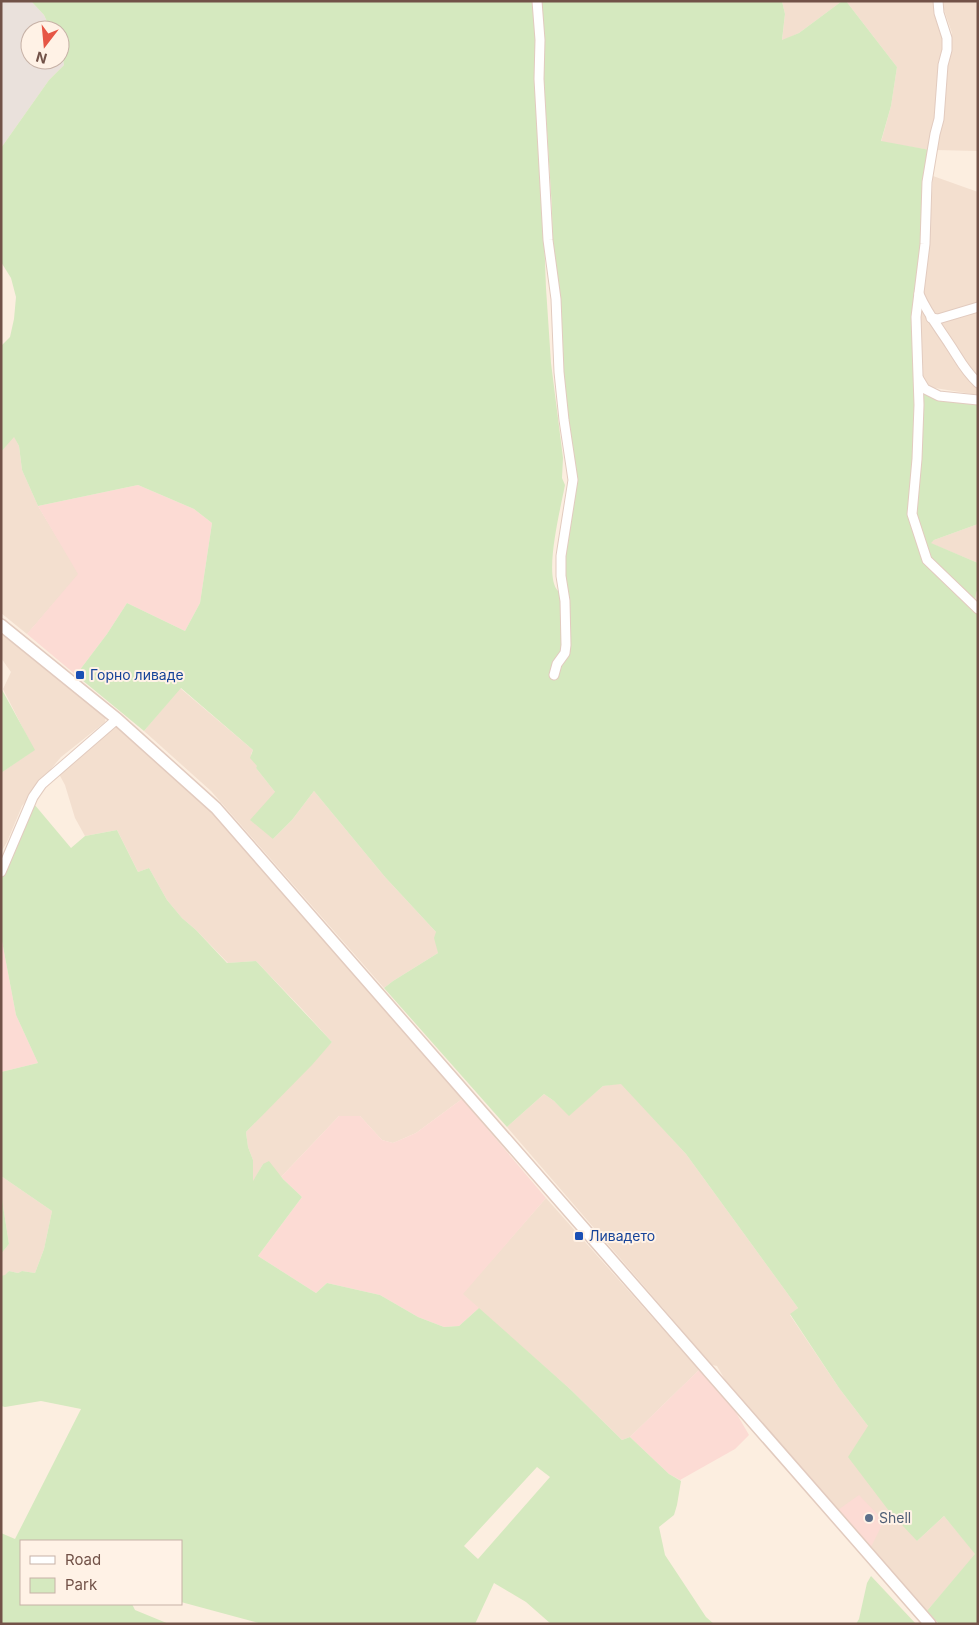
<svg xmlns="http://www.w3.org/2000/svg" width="979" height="1625" viewBox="0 0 979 1625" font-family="Inter,sans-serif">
<rect width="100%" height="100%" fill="#fceee0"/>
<g fill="#f3dfcf">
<polygon points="782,1 842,1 799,33 782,41 785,14"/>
<polygon points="846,1 941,1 940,11 947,27 942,94 930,150 881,142 891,106 897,67"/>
<polygon points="944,1 978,1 978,151 936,150 946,90 946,59 952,33 943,7"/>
<polygon points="933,176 978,192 978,395 929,387 923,380 919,312 929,245"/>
<polygon points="14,436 19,446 22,470 38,506 79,574 27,634 1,613 1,452"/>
<polygon points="978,524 978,563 930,543 934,540"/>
<polygon points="1,629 95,707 106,717 105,722 61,757 45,776 22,806 7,842 1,852 1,773 34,750 3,689 11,672 1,658"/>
<polygon points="180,688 253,750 251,754 258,766 256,768 275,792 273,839 292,820 314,791 385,877 436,932 438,953 393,981 384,988 211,791 144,731"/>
<polygon points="112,724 118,726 192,790 386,1009 462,1099 416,1133 393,1143 382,1140 360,1116 339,1116 281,1177 263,1164 253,1182 253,1160 248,1147 246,1132 332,1042 302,1009 256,961 228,963 196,930 182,918 167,900 149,868 138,872 117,830 85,836 75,818 65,785 59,774"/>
<polygon points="621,1083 686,1154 798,1308 790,1315 839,1388 868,1426 917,1541 944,1516 976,1554 926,1612 839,1510 791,1459 728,1385 717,1366 712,1365 507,1127 544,1094 554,1101 569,1115 603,1086"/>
<polygon points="1,1176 52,1211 44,1249 35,1273 22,1271 18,1273 9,1271 5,1276 1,1276 1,1254 9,1244 1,1193"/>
<polygon points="546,1198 699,1370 630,1437 622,1440 570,1389 462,1294"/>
</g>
<g fill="#fcdbd4">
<polygon points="138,485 194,509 212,523 200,603 185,631 127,603 107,634 76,675 27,634 78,574 38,506"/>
<polygon points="1,936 16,1015 38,1063 1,1072"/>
<polygon points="462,1099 546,1198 463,1294 479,1308 459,1326 444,1327 418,1317 380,1295 327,1283 316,1293 258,1256 302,1197 281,1177 339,1116 360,1116 382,1140 393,1143 416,1133"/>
<polygon points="699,1370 721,1395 731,1404 749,1435 735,1449 680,1480 669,1474 630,1437"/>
<polygon points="859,1495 884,1521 870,1549 835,1512"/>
</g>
<polygon fill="#eae1dc" points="1,1 31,1 44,15 51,30 30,30 30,60 60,60 60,48 62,53 64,65 49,80 1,148"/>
<g fill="#d5e9bf" fill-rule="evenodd">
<path d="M31 1H535L546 288 551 363 563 458 562 478 565 485C561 507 543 576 558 591L560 590 558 577 556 556 569 480 553 271 552 209 542 51V1H782L785 14 782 40 799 33 842 1H846L897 67 891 106 881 141 930 150 921 267 918 472 921 469 922 388 978 403V524L934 540 931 543 978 563V588L976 593 975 605 978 607V1624H939L930 1614 926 1612 975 1554 944 1516 917 1541 889 1511 848 1457 868 1426 839 1388 790 1314 798 1308 686 1154 621 1084 603 1086 569 1116 554 1101 544 1094 507 1127 384 988 393 981 438 953 434 938 436 932 385 877 314 791 292 820 273 839 250 820 275 792 256 768 257 766 250 758 253 750 181 688 144 731 76 675 107 634 127 603 185 631 200 603 212 523 194 509 138 485 38 506 22 470 19 446 14 437 1 452V346L10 337 14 319 16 297 11 278 1 262V148L49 80 64 65 62 53 60 48V30H51L44 15Z"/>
<polygon points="1,688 35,750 1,773"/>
<path d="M34 804 71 848 85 836 117 830 138 872 149 868 167 900 182 918 196 930 227 963 256 961 332 1042 312 1065 246 1132 248 1147 253 1160V1181L263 1164 269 1161 283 1179 302 1197 258 1256 316 1293 327 1283 380 1295 418 1317 444 1327 459 1326 479 1308 570 1389 622 1440 630 1437 669 1474 681 1481 677 1505 674 1515 659 1527 665 1555 706 1617 714 1624H551L526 1602 494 1583 475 1624H262L181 1602V1541H21V1604H132L135 1610 169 1624H1V1533L15 1539 81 1409 41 1401 5 1407 1 1406V1276L5 1275 9 1271 18 1273 22 1271 35 1273 44 1249 52 1211 1 1176V1072L38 1063 16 1015 1 936V880ZM537 1467 550 1477 478 1559 464 1546Z"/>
<polygon points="1,1193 9,1244 1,1254"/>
<polygon points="871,1576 916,1624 856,1624 859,1619 867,1583"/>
</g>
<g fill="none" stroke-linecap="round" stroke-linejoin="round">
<defs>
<g id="minor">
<polyline points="537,1 540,40 539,79 548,240 556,299 559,372 564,420 573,480 561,556 561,576 565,601 566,645 565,653 557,664 554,675"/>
<polyline points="938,1 939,13 947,38 947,50 943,65 939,119 935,134 927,182 925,244 916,317 919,405 917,459 912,514 927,560 978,609"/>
<path d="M919 294C927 313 939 328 950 345 960 360 964 370 978 383"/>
<polyline points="931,318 938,319 978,307"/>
<polyline points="919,379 925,389 939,396 978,400"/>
<polyline points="1,872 33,797 42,784 117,719"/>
</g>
<polyline id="tertiary" points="1,625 117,719 216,808 930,1624"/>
</defs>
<use href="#minor" stroke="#e2cbbf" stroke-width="11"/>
<use href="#tertiary" stroke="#e2cbbf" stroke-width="14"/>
<use href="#minor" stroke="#fff" stroke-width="9"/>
<use href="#tertiary" stroke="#fff" stroke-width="11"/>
</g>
<g fill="#1a4fb4" stroke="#fff2e6" stroke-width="2">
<rect x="75" y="670" width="10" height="10" rx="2.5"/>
<rect x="574" y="1231" width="10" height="10" rx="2.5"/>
</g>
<circle fill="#5c6f8a" stroke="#fff2e6" stroke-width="2" cx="869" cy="1518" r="5"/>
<g text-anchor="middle" stroke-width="4" stroke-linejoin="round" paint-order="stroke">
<g font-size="14" fill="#164399" stroke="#fff2e6" text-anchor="start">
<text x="90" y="680">Горно ливаде</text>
<text x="589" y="1241">Ливадето</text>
</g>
<g font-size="14" fill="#4e5e75" stroke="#fff2e6" text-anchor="start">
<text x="879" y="1523">Shell</text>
</g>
</g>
<rect width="979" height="1625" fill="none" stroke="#725248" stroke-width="5"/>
<rect x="20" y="1540" width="162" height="65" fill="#fff2e6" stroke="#c7b2a7"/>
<rect x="30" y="1556" width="25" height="8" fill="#ffffff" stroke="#c7b2a7"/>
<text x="65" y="1565" font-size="15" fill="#725248">Road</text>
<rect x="30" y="1578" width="25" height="15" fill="#d5e9bf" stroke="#c7b2a7"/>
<text x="65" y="1590" font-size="15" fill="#725248">Park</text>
<g transform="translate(45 45) rotate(196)"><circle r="24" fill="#fff2e6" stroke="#c7b2a7"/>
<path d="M0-4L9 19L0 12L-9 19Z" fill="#e65645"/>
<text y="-8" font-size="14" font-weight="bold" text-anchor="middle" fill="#725248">N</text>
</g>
</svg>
